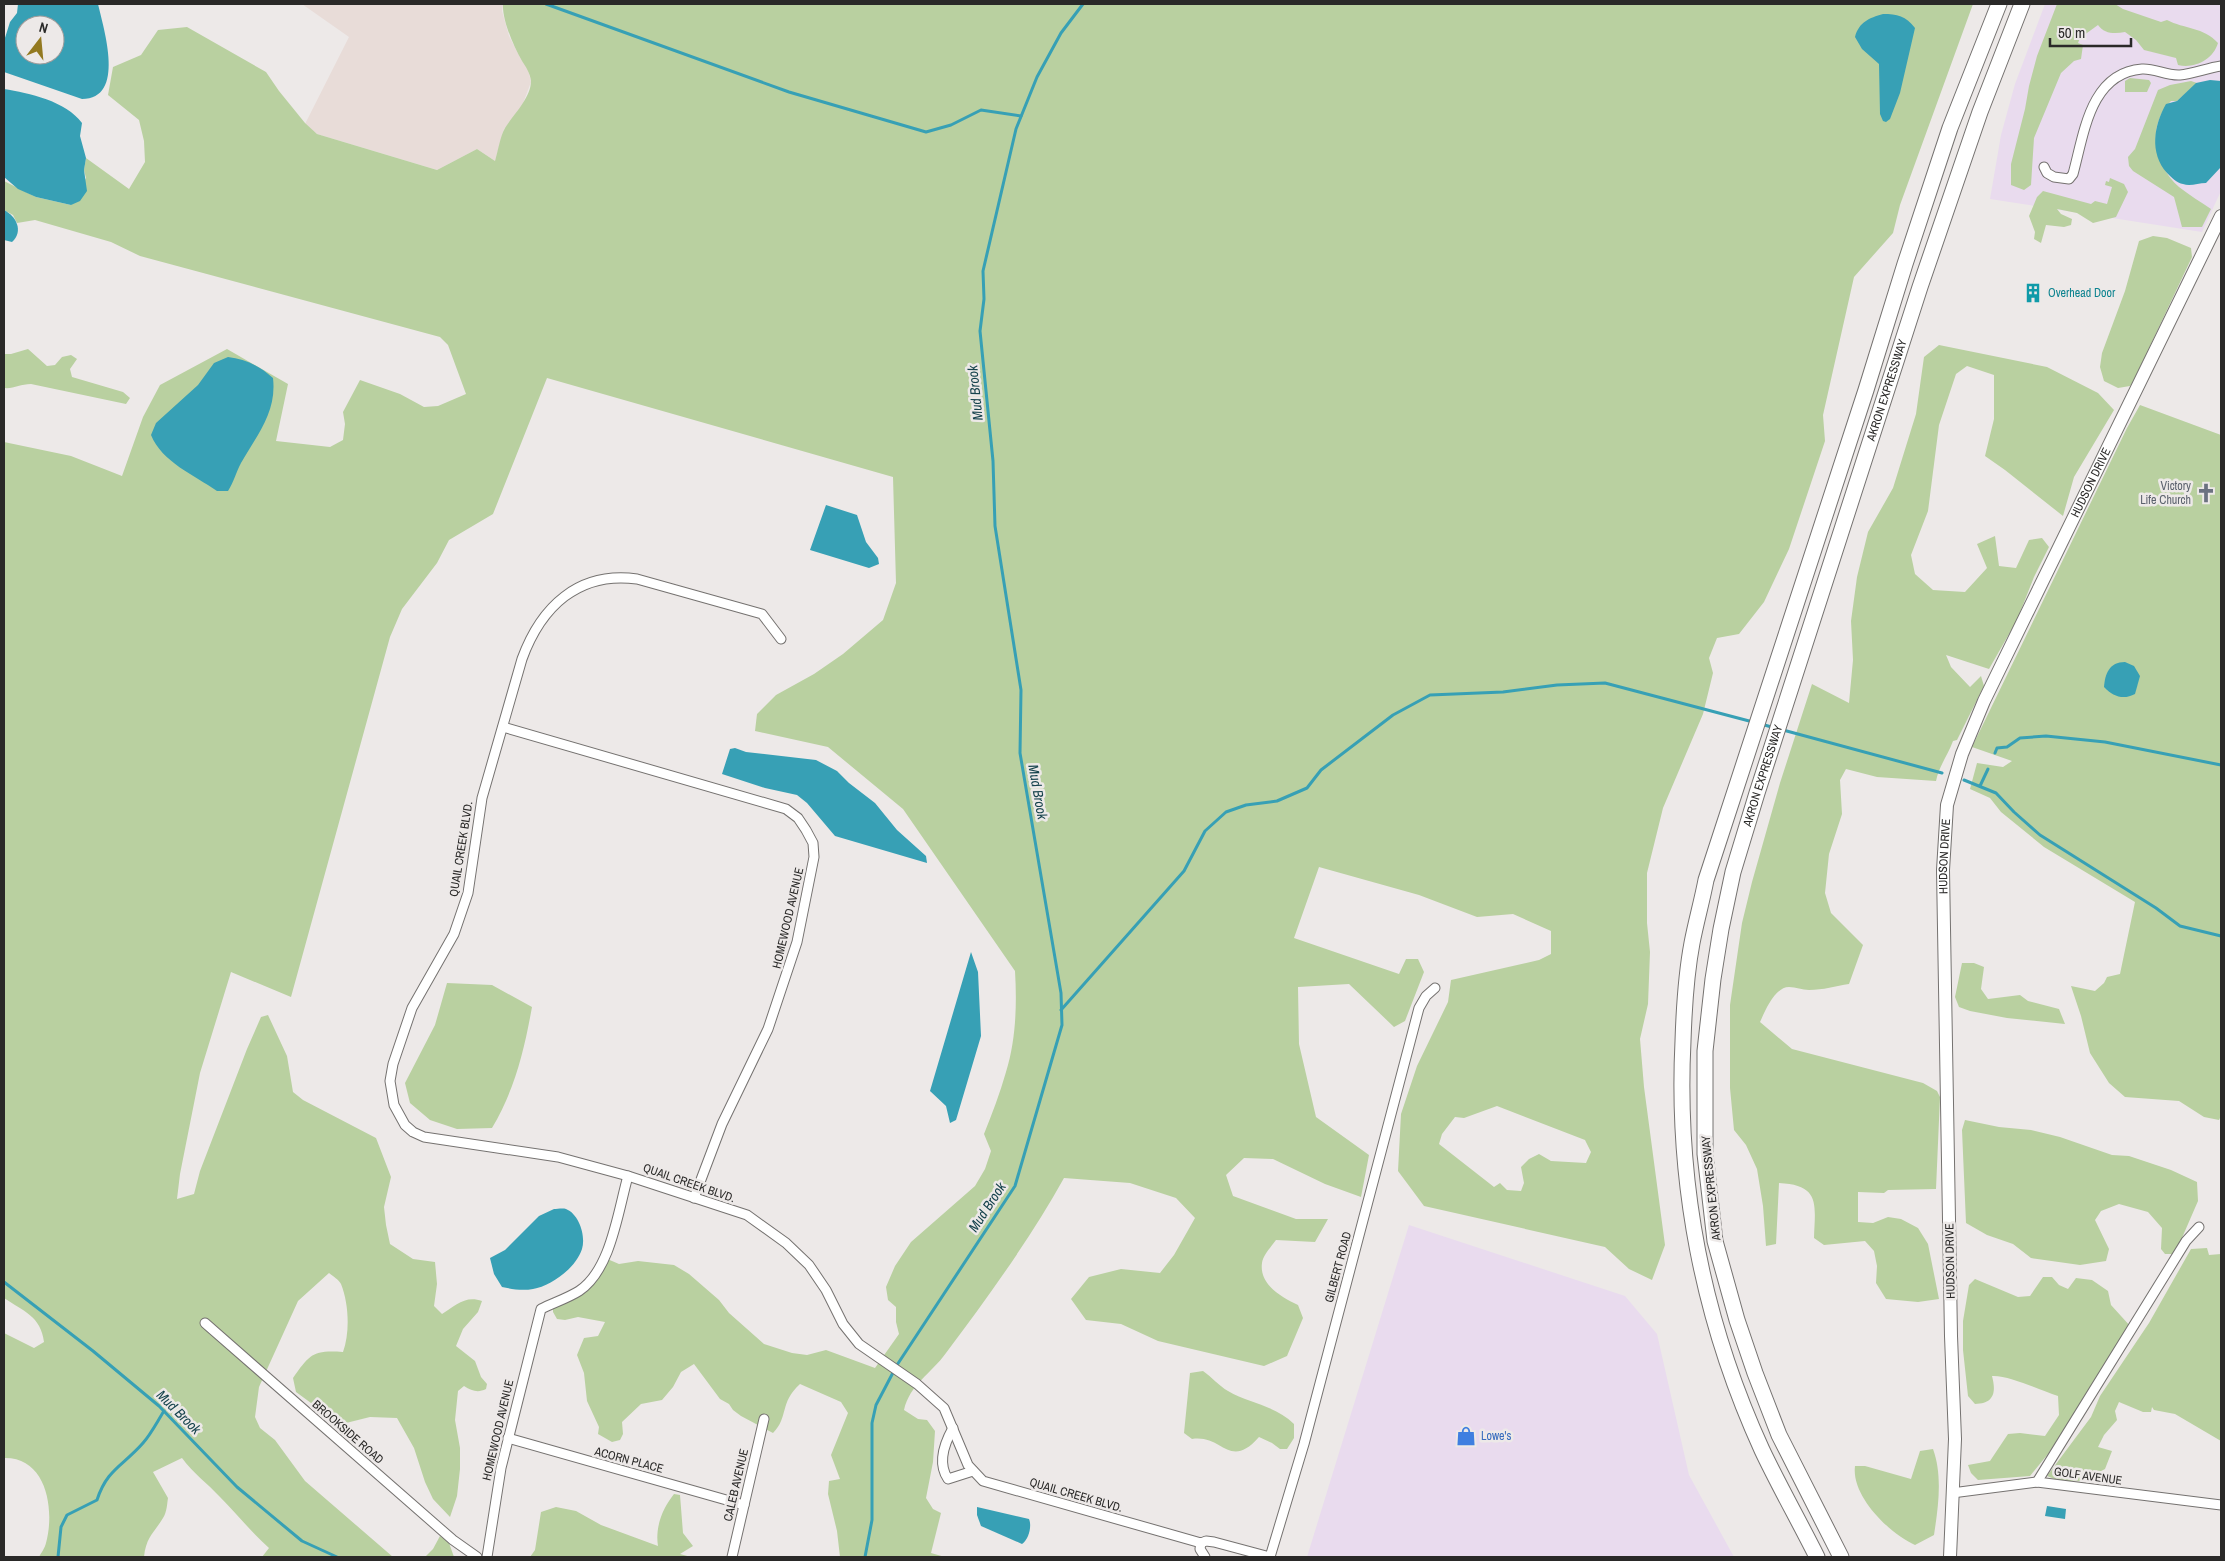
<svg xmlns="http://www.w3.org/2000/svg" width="2225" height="1561" viewBox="0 0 2225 1561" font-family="'Archivo Narrow',sans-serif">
<rect width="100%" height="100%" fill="#ede9e8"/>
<g fill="#e9dbee">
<polygon points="2045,4 2221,4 2221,191 2202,232 1990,199 2001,135 2015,84"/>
<polygon points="1409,1225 1625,1296 1657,1334 1689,1475 1734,1557 1307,1557"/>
</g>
<polygon fill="#e8dcd8" points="302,4 503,4 502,11 509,36 522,61 527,65 531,82 522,106 504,129 495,161 477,149 437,170 317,134 305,124 349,37"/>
<g fill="#b9d0a0" fill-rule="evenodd">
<path d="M503 4H1973L1900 205 1893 233 1854 277 1823 415 1825 441 1789 549 1764 602 1739 634 1717 638 1709 658 1713 673 1703 714 1663 808 1647 873V923L1650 952 1648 1004 1640 1039 1644 1087 1665 1245 1652 1280 1629 1269 1605 1247 1424 1206 1398 1171 1401 1114 1417 1066 1448 1002 1451 980 1539 960 1551 954V931L1513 914 1477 917 1419 895 1319 867 1294 938 1399 974 1406 959H1418L1424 972 1405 1021 1394 1027 1349 984 1298 987 1299 1044 1316 1117 1369 1155 1361 1197 1325 1184 1273 1159 1244 1158 1226 1175 1233 1196 1296 1219H1328L1315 1242 1276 1240C1271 1247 1263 1255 1262 1263 1259 1285 1282 1297 1298 1305L1303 1318 1287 1356 1264 1366 1158 1341 1121 1324 1086 1320 1071 1299 1089 1277 1121 1269 1160 1273 1174 1255 1195 1218 1176 1198 1130 1183 1064 1178C1030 1239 988 1297 946 1353 931 1374 910 1384 904 1410L918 1419 927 1420 935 1431 933 1462 926 1498 933 1509 941 1513 931 1553 945 1557H840L837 1531 828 1494 829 1481 840 1479 831 1455 848 1413 841 1402 800 1384C779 1403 789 1417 773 1433L741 1416 733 1410 729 1404 720 1399 694 1364 681 1372 673 1387 662 1400 641 1404 622 1422 623 1434 620 1440 612 1442 598 1434 599 1427 587 1401 584 1373 577 1355 584 1338 598 1336 605 1322 578 1317 565 1320 557 1319 553 1312V1303L580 1291 605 1258 619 1264 638 1261 674 1265 689 1274 719 1300 729 1313 764 1344 792 1353 807 1355 826 1350 875 1368 899 1334 896 1322V1307L888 1300 886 1287 895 1266 911 1242 975 1186 985 1169 991 1151 984 1134C992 1114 1000 1093 1006 1072 1016 1040 1017 1004 1015 971L903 809 828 747 755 731 757 714 776 695 814 674 843 654 883 620 896 583 893 477 547 378 493 514 449 540 437 563 402 609 390 637 291 997 231 972 200 1073 180 1174 177 1199 194 1194 200 1171 247 1049 261 1017 268 1015 287 1056 293 1092 303 1100 376 1138 391 1177 384 1207 386 1225 390 1244 413 1259 435 1262 437 1284 434 1306 442 1314C455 1306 465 1295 482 1301L478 1312 463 1329 456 1346 475 1361 481 1377 487 1384 486 1389C478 1393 472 1391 464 1386L458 1391 455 1420 460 1448V1469L457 1496 450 1517 433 1499 425 1482 414 1448 397 1418 370 1417 338 1425 326 1414 296 1392 293 1378C310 1354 313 1350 343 1352 350 1333 349 1304 341 1284 339 1280 333 1276 329 1273L298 1301 259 1387 255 1417 260 1428 275 1440 305 1481 393 1557H262L269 1548C251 1532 237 1514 220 1497 207 1483 193 1473 182 1458L153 1472 168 1498C167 1504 167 1512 163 1518 154 1533 146 1537 144 1557H39C41 1553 45 1548 46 1543 55 1510 47 1457 4 1458V1333L34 1348 44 1342C41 1316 23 1311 4 1298V442L71 456 122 476 143 417 160 385 227 349 288 384 276 441 330 447 343 440 345 424 343 412 360 380 400 394 424 407 438 406 466 394 448 345 440 337 140 256 111 242 35 220 17 223 13 215 4 210V181L36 197 71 205 86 178 84 170 86 158 129 189 145 162 144 141 139 120 108 95 113 67 141 55 158 30 187 27 266 72 279 91 305 123 317 134 437 170 477 149 495 161C498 151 500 137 505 128 513 115 531 98 531 81 530 73 526 67 522 61 514 47 502 20 503 4ZM1497 1106 1585 1140 1591 1152 1586 1163 1551 1161 1539 1154 1529 1159 1521 1167 1524 1183 1521 1191 1507 1190 1500 1183 1494 1187 1439 1144 1442 1134 1455 1117 1464 1118Z"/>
<path d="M2057 4H2115L2123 9 2161 22 2167 20C2184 29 2204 27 2218 43 2213 60 2194 69 2178 65L2176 58 2144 50 2136 40 2125 32C2115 34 2104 34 2098 25L2080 38 2078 43 2083 45 2081 59 2074 61 2061 73 2034 138 2031 185 2024 190 2011 185V164L2025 109 2029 86 2037 56Z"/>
<polygon points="2130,78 2149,80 2151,83 2147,92 2125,92 2125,81"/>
<path d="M2191 81 2197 83 2177 101H2171C2146 126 2154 165 2179 187 2189 195 2201 202 2211 209L2202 227H2182L2174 197 2133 171 2129 166 2128 157 2135 149 2158 90 2170 85Z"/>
<polygon points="2110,178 2124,184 2128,192 2116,217 2093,223 2077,213 2057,209 2061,214 2072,219 2071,225 2064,227 2046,225 2041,243 2034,239 2035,232 2029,216 2037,197 2043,191 2091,204 2095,201 2107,204 2112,187 2105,185 2106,181 2109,182"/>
<polygon points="2153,236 2167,238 2191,248 2192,257 2133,382 2130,386 2118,388 2104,381 2100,367 2102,353 2125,291 2139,241"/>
<path d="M1939 345 2047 367 2098 393 2114 410 2074 477 2063 516 2005 470 1985 456 1994 419V375L1967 366 1956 374 1939 425 1928 511 1911 555 1915 574 1933 590 1965 592 1987 568 1977 544 1995 536 1999 566 2016 568 2029 540 2042 538 2049 547 2034 577 2017 620 1989 669 1946 655 1951 667 1970 687 1981 676 1984 686 1957 740 1953 741C1948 755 1939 766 1936 781L1877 777 1846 769 1840 780 1842 814 1829 854 1825 893 1831 913 1863 945 1849 984C1836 986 1823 990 1809 990 1802 990 1796 987 1789 987 1775 987 1765 1011 1760 1022L1792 1049 1923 1083 1937 1091 1940 1097 1936 1189 1888 1190 1884 1193 1858 1192V1222L1873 1223 1888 1217 1901 1219 1918 1228 1928 1244 1939 1299 1918 1302 1886 1299 1876 1283 1877 1266 1874 1251 1865 1241 1824 1245 1814 1238C1815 1205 1821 1185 1779 1183L1776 1244 1766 1246 1763 1206 1757 1169 1746 1145 1734 1130 1730 1088V1005L1742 923 1752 882 1780 783 1812 684 1849 703 1853 660 1851 621 1857 577 1868 532 1893 488 1916 414 1924 357Z"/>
<path d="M28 349 47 366 55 365 62 357 71 355 77 359 70 369 72 377 123 392 130 398 126 404 31 384C20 384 14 389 4 388V354H11Z"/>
<polygon points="2140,405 2221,435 2221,1116 2219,1120 2204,1117 2179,1101 2125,1097 2109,1083 2090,1053 2081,1016 2071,986 2095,991 2104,983 2107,977 2120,974 2135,902 2044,847 2001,812 1990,798 1970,789 1977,763 2003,767 2012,761 1972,747 2127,428"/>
<polygon points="1962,963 1974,963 1984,967 1981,989 1988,999 2020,995 2028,1001 2059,1009 2065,1024 2007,1018 1970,1011 1959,1007 1955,997"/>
<path d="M447 983 492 985 532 1007C524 1051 515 1089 492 1128L457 1129 430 1120 410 1103 405 1083 435 1025Z"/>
<polygon points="1965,1120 1999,1127 2031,1130 2060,1137 2112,1155 2129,1156 2171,1170 2197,1182 2198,1201 2175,1254 2165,1254 2161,1249 2162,1228 2148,1212 2119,1204 2101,1211 2095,1220 2109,1249 2106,1261 2080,1265 2031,1258 2013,1244 1987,1235 1966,1223 1962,1130"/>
<polygon points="2207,1248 2209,1255 2221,1254 2221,1441 2175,1414 2154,1410 2152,1407 2151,1412 2143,1412 2119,1402 2115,1411 2117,1420 2104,1435 2098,1447 2112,1451 2105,1469 2082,1481 2062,1482 2047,1476 2091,1417 2100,1396 2149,1323 2191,1249"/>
<path d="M2043 1277H2052L2059 1285 2068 1289 2076 1278 2092 1280 2108 1291 2111 1305 2131 1327 2048 1454 2030 1476 1978 1480 1971 1473 1968 1465 1990 1461 2008 1434 2020 1433 2045 1436 2059 1415 2058 1396C2039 1390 2009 1375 1992 1376 1996 1391 1995 1404 1975 1404L1968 1396 1963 1350V1321L1969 1285 1975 1279 2018 1297 2030 1296Z"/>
<path d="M1203 1371C1212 1377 1219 1386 1228 1391 1250 1404 1275 1405 1294 1424V1438L1287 1449H1280L1272 1443 1259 1437C1229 1471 1223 1434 1192 1439L1184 1433 1190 1373Z"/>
<path d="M1933 1449C1943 1476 1938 1508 1934 1535L1915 1545C1890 1534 1851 1496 1855 1466H1865L1911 1479 1920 1451Z"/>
<path d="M674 1494 680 1495 683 1533 693 1546 680 1554 691 1557H530L535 1550 541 1512 556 1507 576 1511 601 1525 658 1546C655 1528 662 1509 674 1494Z"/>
<polygon points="440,1536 449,1543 454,1557 425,1557 433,1549"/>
</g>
<g fill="#37a0b5" fill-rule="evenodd">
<path d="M18 4H98C104 30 126 99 82 99L4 72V41L10 22 17 13ZM25 25H55V55H25Z"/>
<path d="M1883 14C1897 14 1906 16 1915 28L1900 93 1890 119 1886 122 1883 121 1880 114 1879 64 1862 49 1855 37C1859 22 1869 18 1883 14Z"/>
<path d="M2210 80 2221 81V167L2206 183C2198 183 2190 187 2183 184 2177 183 2171 177 2167 173 2149 153 2154 125 2166 104L2177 101 2196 83Z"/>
<path d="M4 89C29 93 66 101 82 123L80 136 86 158 84 170 87 191 80 201 71 205 36 197 18 189 4 177Z"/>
<path d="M4 210C16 216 24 231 12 242L4 240Z"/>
<path d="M228 357C245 359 260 366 273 378 277 412 257 435 241 463 236 472 234 482 228 491H217C194 475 162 462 151 435L156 423 198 385 214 363Z"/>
<polygon points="826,505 857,515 866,542 878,558 879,564 869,568 810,550"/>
<path d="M2125 662 2134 666 2140 676 2135 694C2124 700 2113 697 2104 687 2105 674 2109 662 2125 662Z"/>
<polygon points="735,748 746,752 816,760 837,771 849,783 875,803 897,830 926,856 927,863 835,836 807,803 797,795 765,788 722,774 730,749"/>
<polygon points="971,952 978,972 981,1036 956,1120 950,1123 946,1106 930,1091"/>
<path d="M554 1209C557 1209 563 1208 566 1209 579 1214 586 1236 582 1249 576 1268 551 1286 533 1289 522 1291 512 1289 502 1287L494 1274 490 1258 505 1250 539 1216Z"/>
<polygon points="2047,1506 2066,1509 2065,1519 2045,1516"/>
<path d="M977 1507 1029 1519C1032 1526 1029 1539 1022 1544L981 1526 977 1515Z"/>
</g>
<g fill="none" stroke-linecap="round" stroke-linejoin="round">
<g stroke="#37a0b5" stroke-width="3">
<polyline points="546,4 789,92 926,132 951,125 981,110 1021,116"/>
<polyline points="1761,724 1775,728"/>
<polyline points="1783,730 1942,773"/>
<polyline points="1995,753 1997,748 2007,747 2020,738 2046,736 2105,742 2221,765"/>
<polyline points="1964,780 1996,793 2014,812 2040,835 2156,908 2180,926 2221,936"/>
<polyline points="1980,786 1988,769"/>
<polyline points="1061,1010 1184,871 1205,831 1226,812 1246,805 1277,801 1307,788 1321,770 1393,715 1430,695 1503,692 1557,685 1605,683 1753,722"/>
<polyline points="4,1282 93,1351 159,1406 237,1487 302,1541 337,1557"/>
<path d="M58 1557 61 1527 67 1515 97 1500C107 1469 123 1466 143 1443 151 1434 157 1422 164 1411"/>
<polyline points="865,1557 872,1520 872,1423 876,1405 897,1365 1015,1186 1062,1025 1061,993 1020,753 1021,690 995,526 993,461 980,331 984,299 983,271 1016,129 1037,77 1061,33 1083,4"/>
</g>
<defs>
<g id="street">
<path d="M2044 167 2047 173 2054 177 2069 179 2073 174C2084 134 2090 73 2142 69 2154 68 2167 76 2180 75 2193 74 2207 68 2221 66"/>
<path d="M781 639 762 614 637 579C578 571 541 607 522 659L482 798 468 893 454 934 412 1008 393 1064 390 1081 394 1105 405 1125 413 1132 424 1137 558 1157 628 1176 747 1215 786 1243 809 1265 826 1290 843 1324 859 1344 917 1384 944 1408 968 1465 983 1481 1201 1543 1206 1541 1214 1542 1270 1557"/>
<polyline points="503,727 786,809 798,818 806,830 813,843 814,857 797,942 768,1029 722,1124 694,1198"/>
<polyline points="205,1323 453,1540 477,1557"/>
<path d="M953 1428C944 1444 937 1463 948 1479L973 1471"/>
<polyline points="508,1438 744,1505"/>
<polyline points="2037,1482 2186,1241 2199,1227"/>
<polyline points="1952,1493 2037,1482 2221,1505"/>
<polyline points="1201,1543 1200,1549 1205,1557"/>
<path d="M487 1557 501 1468 541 1309C553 1303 568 1298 579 1291 611 1270 618 1211 628 1176"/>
<polyline points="732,1557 764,1419"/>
<polyline points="1270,1557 1304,1444 1419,1008 1426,996 1435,988"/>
</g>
<g id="secondary">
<path id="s1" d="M1950 1557 1955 1439 1951 1336 1943 870 1947 805 1962 754 1984 701 2221 216"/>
</g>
<g id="highway">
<path d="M1817 1557C1799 1521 1779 1486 1762 1450 1703 1321 1676 1182 1683 1041 1684 1009 1686 975 1692 943 1696 922 1702 901 1706 880L1866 390 1905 264 1950 128 1999 4"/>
<path id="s2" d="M1841 1557 1779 1435 1755 1373 1737 1320 1715 1241 1705 1154V1051L1713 979 1721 929 1733 872 1757 793 1920 287 1980 112 2022 4"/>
</g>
</defs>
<use href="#street" stroke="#757270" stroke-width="11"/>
<use href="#secondary" stroke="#757270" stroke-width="14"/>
<use href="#highway" stroke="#757270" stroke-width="17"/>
<use href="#street" stroke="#fff" stroke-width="9"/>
<use href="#secondary" stroke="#fff" stroke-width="12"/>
<use href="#highway" stroke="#fff" stroke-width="15"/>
</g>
<defs>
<symbol id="building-bare" viewBox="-9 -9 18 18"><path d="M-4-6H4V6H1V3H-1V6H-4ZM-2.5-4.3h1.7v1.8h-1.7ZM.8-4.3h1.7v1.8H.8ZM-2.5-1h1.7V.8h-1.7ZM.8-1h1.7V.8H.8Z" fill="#0f9aa8" stroke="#ede9e8" stroke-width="2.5" paint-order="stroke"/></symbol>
<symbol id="church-bare" viewBox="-9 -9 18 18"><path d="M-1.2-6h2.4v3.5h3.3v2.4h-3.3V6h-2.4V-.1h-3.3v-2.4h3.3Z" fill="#6b7280" stroke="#ede9e8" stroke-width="2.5" paint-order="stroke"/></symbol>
<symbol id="shop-bare" viewBox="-9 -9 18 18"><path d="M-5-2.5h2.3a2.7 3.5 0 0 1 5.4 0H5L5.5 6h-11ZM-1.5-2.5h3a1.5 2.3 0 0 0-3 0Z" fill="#3f7fe0" stroke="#ede9e8" stroke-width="2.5" paint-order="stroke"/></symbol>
</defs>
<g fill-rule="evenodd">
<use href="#building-bare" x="2019" y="279" width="28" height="28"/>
<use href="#church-bare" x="2192" y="479" width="28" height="28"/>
<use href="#shop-bare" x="1452" y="1422" width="28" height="28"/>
</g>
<g text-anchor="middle" stroke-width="5" stroke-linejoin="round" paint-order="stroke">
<g font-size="12" fill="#0d838f" stroke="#ede9e8" text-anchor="start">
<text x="2048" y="297">Overhead Door</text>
</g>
<g font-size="12" fill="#2a2928" stroke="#ede9e8">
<text dy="4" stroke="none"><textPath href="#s2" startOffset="1219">AKRON EXPRESSWAY</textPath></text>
<text dy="4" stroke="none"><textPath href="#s1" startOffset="1106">HUDSON DRIVE</textPath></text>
<text dy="4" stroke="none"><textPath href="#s2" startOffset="814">AKRON EXPRESSWAY</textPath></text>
<text transform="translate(461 849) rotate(-81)" y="4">QUAIL CREEK BLVD.</text>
<text dy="4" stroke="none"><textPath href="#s1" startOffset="701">HUDSON DRIVE</textPath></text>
<text transform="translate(788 918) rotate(-77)" y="4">HOMEWOOD AVENUE</text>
<text transform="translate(689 1183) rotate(19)" y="4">QUAIL CREEK BLVD.</text>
<text transform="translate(1711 1188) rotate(-96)" y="4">AKRON EXPRESSWAY</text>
<text transform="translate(1950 1261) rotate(-91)" y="4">HUDSON DRIVE</text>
<text transform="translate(1338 1267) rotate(-75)" y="4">GILBERT ROAD</text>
<text transform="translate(498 1430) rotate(-77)" y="4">HOMEWOOD AVENUE</text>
<text transform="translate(348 1432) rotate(41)" y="4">BROOKSIDE ROAD</text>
<text transform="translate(629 1460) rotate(15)" y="4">ACORN PLACE</text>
<text transform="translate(2088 1476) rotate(8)" y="4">GOLF AVENUE</text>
<text transform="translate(736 1485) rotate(-77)" y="4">CALEB AVENUE</text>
<text transform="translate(1076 1495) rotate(16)" y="4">QUAIL CREEK BLVD.</text>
</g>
<g font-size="12" fill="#5b616d" stroke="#ede9e8" text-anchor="end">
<text x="2191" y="490">Victory<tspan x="2191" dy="14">Life Church</tspan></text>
</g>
<g font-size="12" fill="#366cbe" stroke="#ede9e8" text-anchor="start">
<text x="1481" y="1440">Lowe's</text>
</g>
<g font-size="14" font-style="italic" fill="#16434d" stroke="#ede9e8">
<text transform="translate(975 393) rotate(-96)" y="5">Mud Brook</text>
<text transform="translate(1038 792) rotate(80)" y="5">Mud Brook</text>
<text transform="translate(987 1207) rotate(-57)" y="5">Mud Brook</text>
<text transform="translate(179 1412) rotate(45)" y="5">Mud Brook</text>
</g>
</g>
<rect width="2225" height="1561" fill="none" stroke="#2a2928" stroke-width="10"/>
<g transform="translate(40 40) rotate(16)"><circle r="24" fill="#ede9e8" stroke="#9f9c9b"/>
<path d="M0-4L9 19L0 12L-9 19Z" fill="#937920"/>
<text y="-8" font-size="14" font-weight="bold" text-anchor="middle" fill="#2a2928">N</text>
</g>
<path d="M2050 38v8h81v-8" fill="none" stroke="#2a2928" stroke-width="2.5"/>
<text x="2058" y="38" font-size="15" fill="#2a2928" stroke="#ede9e8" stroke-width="4" paint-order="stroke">50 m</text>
</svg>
